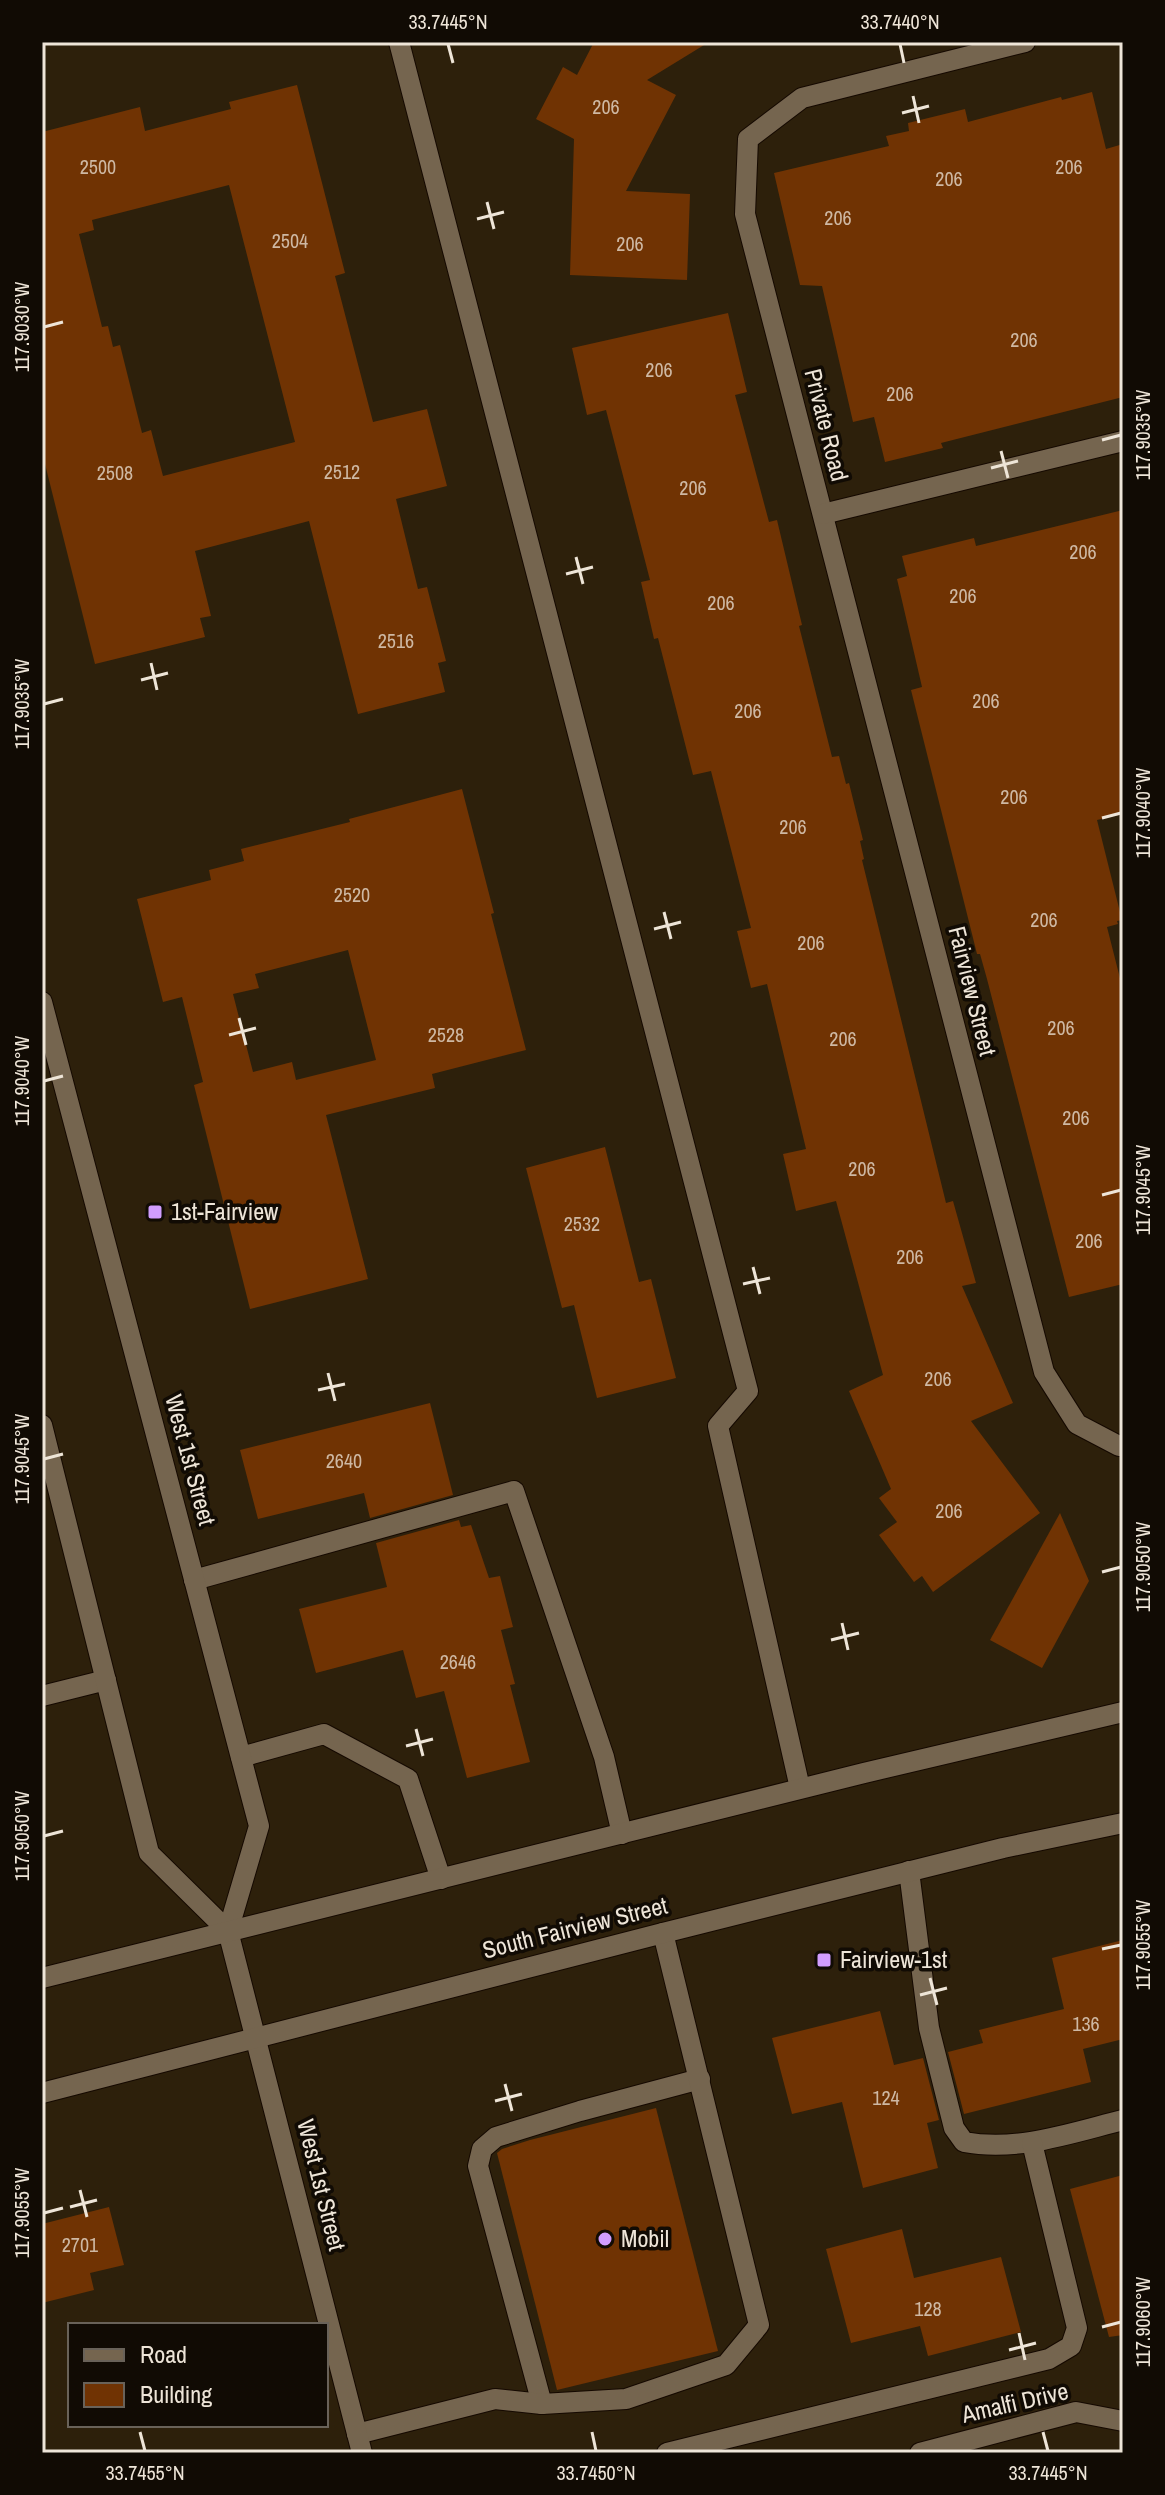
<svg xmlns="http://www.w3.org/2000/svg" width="1165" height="2495" viewBox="0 0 1165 2495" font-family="'Archivo Narrow',sans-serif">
<rect width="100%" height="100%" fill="#2d200b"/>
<g fill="#703303" fill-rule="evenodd">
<polygon points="594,42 709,42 647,80 676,95 626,191 690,194 687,280 570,275 574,139 536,119 563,67 577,75"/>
<path d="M297 85 345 273 335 276 373 422 427 409 447 486 396 499 418 589 427 587 446 661 438 663 445 692 358 714 309 521 195 551 211 616 200 618 205 637 95 664 42 452V132L140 107 145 131 231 109 229 102ZM229 185 295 442 163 476 151 430 142 433 120 345 113 347 108 326 102 327 79 234 94 230 92 220Z"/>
<polygon points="1092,92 1106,149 1123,144 1123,397 941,443 943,448 885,462 874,417 853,422 822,286 800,285 774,173 889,146 886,136 909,131 908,123 965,109 968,122 1061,97 1062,100"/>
<polygon points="728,313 747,392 735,395 769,522 777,520 802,625 799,626 832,757 839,756 846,784 849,783 863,840 860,841 864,859 862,860 946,1203 953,1201 976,1283 962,1286 1013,1403 971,1421 1040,1513 933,1592 922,1576 914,1582 879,1535 897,1522 879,1498 891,1489 849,1391 883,1375 836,1201 796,1211 783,1154 806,1149 767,984 751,988 737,931 751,928 711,771 693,775 658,638 654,639 641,582 650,580 606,410 587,415 572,348"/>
<polygon points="1123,510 1123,814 1097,820 1122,920 1117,921 1118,924 1107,927 1123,990 1123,1284 1069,1297 987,979 980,954 977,954 911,690 922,687 897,579 907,576 902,556 974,538 976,546"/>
<path d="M462 789 494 913 491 914 526 1050 432 1074 435 1088 326 1115 368 1279 250 1309 194 1085 203 1082 182 997 163 1002 137 899 211 880 209 870 244 861 241 849 350 822 349 819ZM348 950 376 1060 296 1080 292 1062 253 1072 233 994 259 988 255 974Z"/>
<polygon points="605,1147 639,1282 651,1279 676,1378 597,1398 574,1305 562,1308 526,1168"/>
<polygon points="430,1403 453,1495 370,1518 364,1493 258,1519 240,1450"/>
<polygon points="1060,1513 1089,1581 1042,1668 990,1640"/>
<polygon points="459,1520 461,1527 471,1525 489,1578 500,1576 513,1627 501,1630 515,1684 510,1685 530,1762 467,1778 444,1691 416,1698 403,1650 316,1673 299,1609 387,1587 376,1543"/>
<polygon points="1123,1940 1123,2039 1083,2049 1091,2082 964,2114 948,2052 983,2043 979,2030 1064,2009 1052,1958"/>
<polygon points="880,2011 894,2065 923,2058 939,2120 927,2123 938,2168 863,2188 842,2102 792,2114 772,2038"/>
<polygon points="656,2108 718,2351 557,2390 497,2153 502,2149 530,2140"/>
<polygon points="1123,2175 1123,2335 1109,2337 1070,2189"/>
<polygon points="109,2207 124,2265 90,2273 94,2290 42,2303 42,2224"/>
<polygon points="902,2229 914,2278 1001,2257 1021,2332 928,2356 920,2326 851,2343 826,2249"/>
</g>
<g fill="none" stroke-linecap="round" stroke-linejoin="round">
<defs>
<g id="lane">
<polyline points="399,42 748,1391 718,1426 800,1788"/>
<polyline points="1025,42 802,98 748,139 745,214 1044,1372 1077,1424 1119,1446 1123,1445"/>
<polyline points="823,514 1123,441"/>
<polyline points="194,1580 514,1491 604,1757 622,1834"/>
<polyline points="42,1696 106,1680"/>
<polyline points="241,1757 324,1734 408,1779 441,1879"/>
<path d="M909 1871 929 2028 954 2128 964 2142C1018 2152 1071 2133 1123 2120"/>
<polyline points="542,2404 478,2166 482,2149 496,2137 580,2111 700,2079"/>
<polyline points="357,2434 495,2399 542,2404 626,2399 726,2365 759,2325 663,1933"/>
<polyline points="667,2453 1049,2359 1071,2346 1077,2328 1032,2143"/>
</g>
<polyline id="street" points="920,2453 1076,2412 1123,2421"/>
<g id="secondary">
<polyline points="42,1002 259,1826 228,1931 362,2453"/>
<polyline points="42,1425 149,1853 228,1931"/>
<polyline points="42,1978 864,1773 1123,1712"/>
<polyline points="42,2093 663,1933 1003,1848 1123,1823"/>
</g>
</defs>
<use href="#lane" stroke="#150900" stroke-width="22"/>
<use href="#street" stroke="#150900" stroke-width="22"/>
<use href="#secondary" stroke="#150900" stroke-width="22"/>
<use href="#lane" stroke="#75654f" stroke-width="20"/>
<use href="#street" stroke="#75654f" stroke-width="20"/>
<use href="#secondary" stroke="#75654f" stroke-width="20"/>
</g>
<path fill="none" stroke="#eee5d8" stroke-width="3" d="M448 44 453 63M900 44 904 63M913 96 919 123M902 113 929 106M487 202 494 229M477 219 504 212M44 327 63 322M1102 440 1121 435M1001 451 1008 478M991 468 1018 461M576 557 583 584M566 574 593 567M151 663 157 690M141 680 168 673M44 704 63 699M1102 818 1121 813M664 912 671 939M654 929 681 922M239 1018 246 1045M229 1035 256 1028M44 1081 63 1076M1102 1195 1121 1190M753 1267 760 1294M743 1284 770 1278M328 1373 335 1401M318 1390 345 1384M44 1459 63 1454M1102 1572 1121 1567M842 1623 848 1650M831 1640 859 1633M416 1729 423 1756M406 1746 433 1739M44 1836 63 1831M1102 1949 1121 1945M930 1978 937 2005M920 1995 947 1988M505 2084 512 2111M495 2101 522 2094M80 2190 87 2217M70 2207 97 2200M44 2213 63 2208M1102 2327 1121 2322M1019 2333 1025 2360M1009 2350 1036 2343M140 2432 145 2451M592 2432 596 2451M1043 2432 1048 2451"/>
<g fill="#d19dfe" stroke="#110b04" stroke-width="3">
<rect x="147" y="1204" width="16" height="16" rx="4"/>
<rect x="816" y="1952" width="16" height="16" rx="4"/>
<circle cx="605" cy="2239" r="8"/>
</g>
<g text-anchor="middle" stroke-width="7" stroke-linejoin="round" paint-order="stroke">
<g font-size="20" fill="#ceb8a3">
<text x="606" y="114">206</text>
<text x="98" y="174">2500</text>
<text x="1069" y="174">206</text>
<text x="949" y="186">206</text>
<text x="838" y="225">206</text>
<text x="290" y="248">2504</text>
<text x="630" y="251">206</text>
<text x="1024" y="347">206</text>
<text x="659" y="377">206</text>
<text x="900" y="401">206</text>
<text x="342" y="479">2512</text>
<text x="115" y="480">2508</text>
<text x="693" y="495">206</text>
<text x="1083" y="559">206</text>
<text x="963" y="603">206</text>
<text x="721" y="610">206</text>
<text x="396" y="648">2516</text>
<text x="986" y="708">206</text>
<text x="748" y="718">206</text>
<text x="1014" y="804">206</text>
<text x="793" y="834">206</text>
<text x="352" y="902">2520</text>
<text x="1044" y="927">206</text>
<text x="811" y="950">206</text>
<text x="1061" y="1035">206</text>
<text x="446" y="1042">2528</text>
<text x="843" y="1046">206</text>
<text x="1076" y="1125">206</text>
<text x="862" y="1176">206</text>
<text x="582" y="1231">2532</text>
<text x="1089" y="1248">206</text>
<text x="910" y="1264">206</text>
<text x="938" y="1386">206</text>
<text x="344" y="1468">2640</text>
<text x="949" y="1518">206</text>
<text x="458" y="1669">2646</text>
<text x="1086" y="2031">136</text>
<text x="886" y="2105">124</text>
<text x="80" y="2252">2701</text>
<text x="928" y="2316">128</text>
</g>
<g font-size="24" fill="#eee5d8" stroke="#110b04">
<text transform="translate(826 425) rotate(76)" y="8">Private Road</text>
<text transform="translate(972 991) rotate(76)" y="8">Fairview Street</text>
<text transform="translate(190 1460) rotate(75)" y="8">West 1st Street</text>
<text transform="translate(575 1928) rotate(-14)" y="8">South Fairview Street</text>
<text transform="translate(321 2185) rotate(76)" y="8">West 1st Street</text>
<text transform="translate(1015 2403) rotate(-13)" y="8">Amalfi Drive</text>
</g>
<g font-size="24" fill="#eee5d8" stroke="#110b04" text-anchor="start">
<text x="171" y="1220">1st-Fairview</text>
<text x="840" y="1968">Fairview-1st</text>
<text x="621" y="2247">Mobil</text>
</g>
</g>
<rect width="1165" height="2495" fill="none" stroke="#110b04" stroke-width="88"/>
<rect x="68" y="2323" width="260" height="104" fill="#110b04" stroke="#696259" stroke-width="2"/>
<rect x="84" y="2349" width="40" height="12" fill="#75654f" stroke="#696259" stroke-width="2"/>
<text x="140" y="2363" font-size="24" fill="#eee5d8">Road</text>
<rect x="84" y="2383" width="40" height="24" fill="#703303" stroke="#696259" stroke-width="2"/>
<text x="140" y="2403" font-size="24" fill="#eee5d8">Building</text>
<rect x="44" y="44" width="1077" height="2407" fill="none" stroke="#eee5d8" stroke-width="3"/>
<g font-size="20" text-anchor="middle" fill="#eee5d8">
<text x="448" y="29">33.7445°N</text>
<text x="900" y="29">33.7440°N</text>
<text transform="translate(22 327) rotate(-90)" y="7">117.9030°W</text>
<text transform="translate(1143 435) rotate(-90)" y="7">117.9035°W</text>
<text transform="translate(22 704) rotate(-90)" y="7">117.9035°W</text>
<text transform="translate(1143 813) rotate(-90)" y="7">117.9040°W</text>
<text transform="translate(22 1081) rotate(-90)" y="7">117.9040°W</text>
<text transform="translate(1143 1190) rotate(-90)" y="7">117.9045°W</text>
<text transform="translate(22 1459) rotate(-90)" y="7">117.9045°W</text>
<text transform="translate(1143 1567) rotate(-90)" y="7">117.9050°W</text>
<text transform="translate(22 1836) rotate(-90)" y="7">117.9050°W</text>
<text transform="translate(1143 1945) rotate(-90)" y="7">117.9055°W</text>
<text transform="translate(22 2213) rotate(-90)" y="7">117.9055°W</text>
<text transform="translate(1143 2322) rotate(-90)" y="7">117.9060°W</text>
<text x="145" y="2480">33.7455°N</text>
<text x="596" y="2480">33.7450°N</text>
<text x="1048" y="2480">33.7445°N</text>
</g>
</svg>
